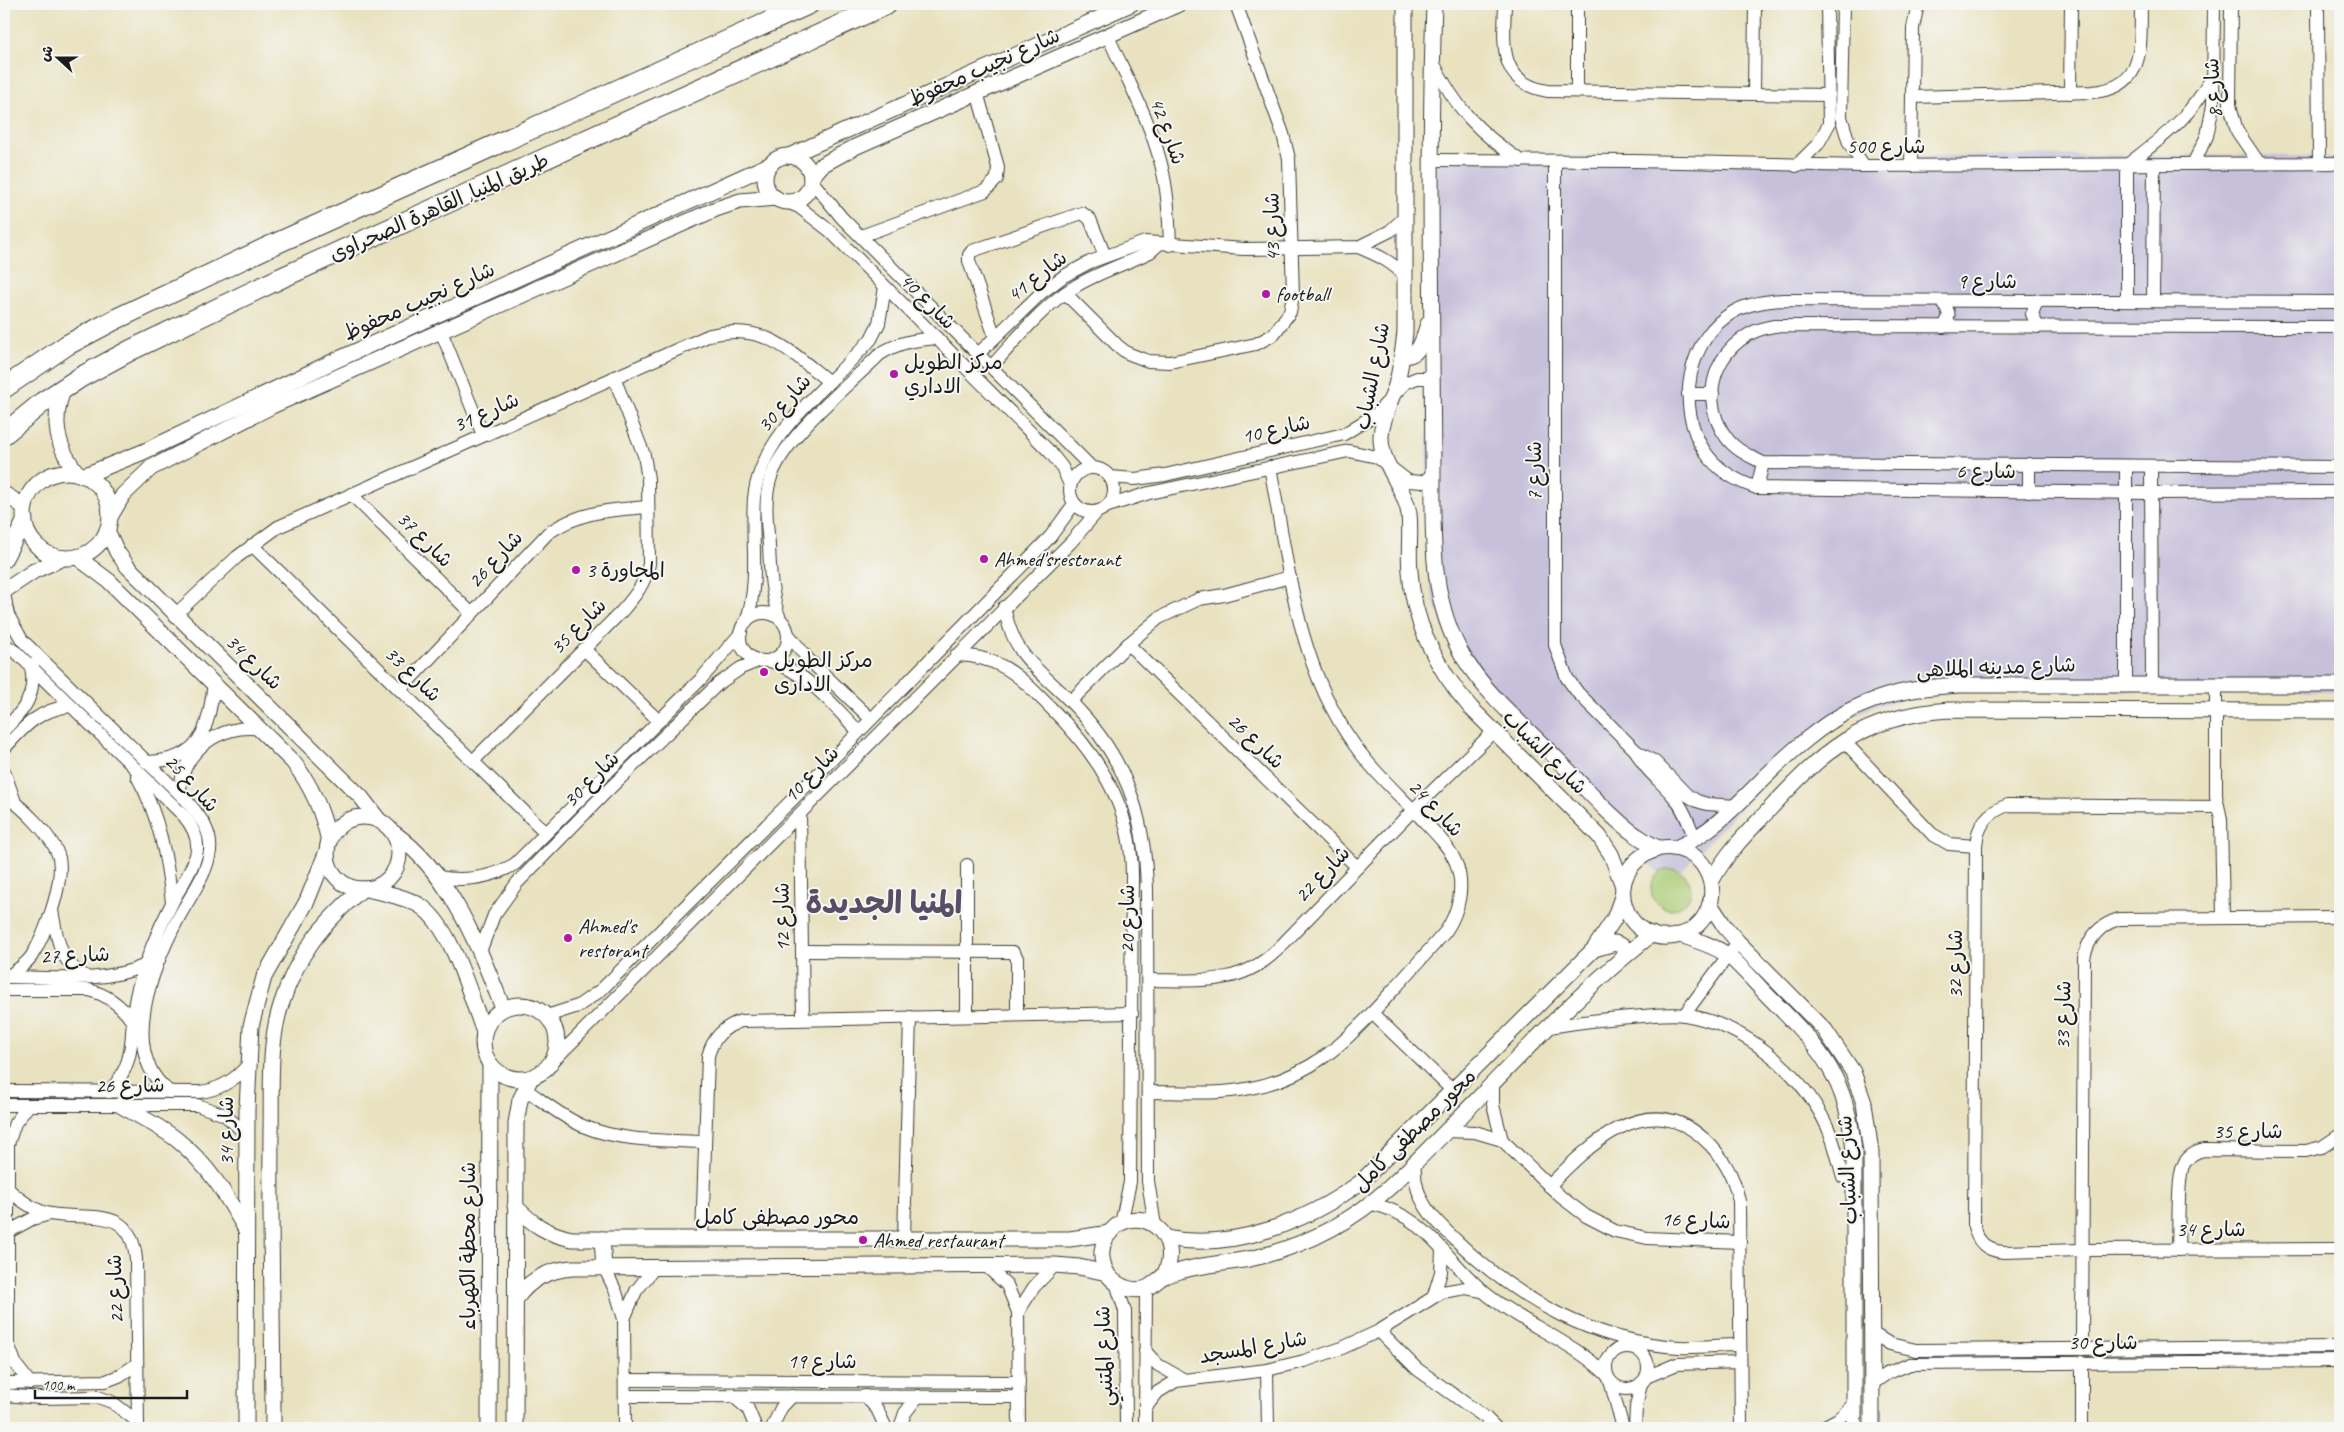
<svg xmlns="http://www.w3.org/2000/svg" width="2344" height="1432" viewBox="0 0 2344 1432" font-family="Caveat,'Playpen Sans Arabic',sans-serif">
<rect width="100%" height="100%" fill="#f6f6f2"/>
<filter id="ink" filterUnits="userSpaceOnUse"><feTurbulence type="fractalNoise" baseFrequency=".02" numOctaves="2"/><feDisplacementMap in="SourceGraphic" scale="10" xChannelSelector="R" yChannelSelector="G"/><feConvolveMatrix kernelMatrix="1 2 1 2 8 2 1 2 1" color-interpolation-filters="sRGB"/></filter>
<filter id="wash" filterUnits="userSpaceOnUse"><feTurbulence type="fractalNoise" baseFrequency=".0096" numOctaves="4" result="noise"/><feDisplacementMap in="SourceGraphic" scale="20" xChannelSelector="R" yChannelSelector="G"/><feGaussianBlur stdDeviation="1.12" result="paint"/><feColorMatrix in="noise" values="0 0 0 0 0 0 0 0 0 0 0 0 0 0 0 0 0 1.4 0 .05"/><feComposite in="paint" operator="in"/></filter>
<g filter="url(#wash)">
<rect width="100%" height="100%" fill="#e9e2c0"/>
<polygon fill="#c6c0da" points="2221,155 2340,157 2340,691 1968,691 1927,694 1873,707 1830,725 1785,761 1669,884 1475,684 1446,635 1433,599 1427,567 1428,157"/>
<circle fill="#aacc74" stroke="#637448" cx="1671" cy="889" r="20"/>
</g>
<g filter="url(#ink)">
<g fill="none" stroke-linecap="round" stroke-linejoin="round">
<defs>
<g id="minor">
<path d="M1505 4C1504 43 1497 83 1548 91L1829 95"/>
<polyline points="1577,4 1577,91"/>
<polyline points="1843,4 1841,117 1849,143 1864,166"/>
<polyline points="2231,4 2230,105 2237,131 2259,163"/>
<polyline points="2318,4 2319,163"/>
<path d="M1108 36C1126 77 1150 120 1161 164 1168 191 1169 218 1170 245"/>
<path d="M1433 62C1456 109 1478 132 1521 161"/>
<polyline points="2070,93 2071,4"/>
<polyline points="1754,94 1755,4"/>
<path d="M1912 97 2092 92C2147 88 2140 45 2141 4"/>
<polyline points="1432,160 1634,161 1864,166 2340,163"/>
<polyline points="1555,161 1555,645 1567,678 1578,693 1636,751 1655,762 1687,795 1697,801 1707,804 1737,806"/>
<polyline points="2193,164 2207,136 2213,105 2214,4"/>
<polyline points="1796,166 1818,144 1829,124 1827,4"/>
<polyline points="1911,166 1913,28 1918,4"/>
<polyline points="811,180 842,218 1092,468"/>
<polyline points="787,202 799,207 830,231 1050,452 1062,467 1070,485"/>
<polyline points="861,236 985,191 997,179 998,167 977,92"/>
<path d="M1358 247C1375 254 1394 262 1405 277"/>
<polyline points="1065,293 1118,346 1127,353 1148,361 1170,362 1256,344 1273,335 1290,312 1293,295 1289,159 1283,134 1236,4"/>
<path d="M1941 301C1950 310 1951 318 1943 327"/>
<polyline points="2037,301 2032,314 2038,327"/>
<path d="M2127 301V165C2165 135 2189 119 2213 76"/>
<polyline points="2153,301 2154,165"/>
<path d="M2340 302 1783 300C1766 301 1750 303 1735 311 1687 337 1675 408 1705 452 1718 471 1736 481 1757 488L2151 493 2340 492"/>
<path d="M2340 327 1774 326C1721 334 1694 393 1726 437 1735 450 1750 456 1763 463L2340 467"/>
<polyline points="441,331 483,435"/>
<polyline points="995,337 969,261 969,255 972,251 1082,213 1090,219 1105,256"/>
<polyline points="979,353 1041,293 1064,276 1090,262 1145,242 1244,249 1358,247 1390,231 1405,217"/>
<path d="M992 366C1018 338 1043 305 1076 286 1099 272 1126 264 1150 252L1159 244"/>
<polyline points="1688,394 1713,394"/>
<polyline points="2029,464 2029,492"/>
<polyline points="2126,466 2126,686"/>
<polyline points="2151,466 2152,686"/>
<circle cx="1092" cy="490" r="22"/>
<polyline points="1110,477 1135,479 1165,475 1344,434 1376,414 1405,383 1417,378 1432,378"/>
<polyline points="1757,488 1763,463"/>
<polyline points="351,494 471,613"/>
<polyline points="1108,506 1149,493 1349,451 1377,457 1408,481 1423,482 1433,474"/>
<polyline points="252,545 546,833"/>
<path d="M4 593 8 615 22 640 187 801C199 816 212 830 210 851 207 875 190 896 179 917 154 964 116 1052 170 1092"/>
<path d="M1004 607C1014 658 1037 667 1070 701 1125 756 1145 813 1147 889L1148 1181 1155 1226"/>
<circle cx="764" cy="637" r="24"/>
<path d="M175 615 237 557 278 527 710 335C764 322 790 351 829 382"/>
<path d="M780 619C771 595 770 571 769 545 767 523 764 501 770 480 783 437 846 388 879 355 897 342 915 340 937 338"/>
<path d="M746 622C760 583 751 538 754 498 761 431 830 387 871 339L879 323 885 287"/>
<polyline points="788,634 808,659 870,718"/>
<path d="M4 644 17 653 184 816C193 827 200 841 196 855 192 872 180 887 172 903 158 930 146 959 138 988 126 1030 142 1056 109 1092"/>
<polyline points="1128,644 1357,867"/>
<polyline points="584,649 659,721"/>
<path d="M956 655C1001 656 1019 676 1049 706 1097 753 1132 806 1132 875L1130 1182 1121 1224"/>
<path d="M770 661C807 672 832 704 858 731"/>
<polyline points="2216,685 2216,796 2221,819 2223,918"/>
<path d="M400 690 548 533C581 511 610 510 648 507"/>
<polyline points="1071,701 1128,644 1159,618 1199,599 1224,595 1290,577"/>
<path d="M4 730C23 711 37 696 31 667L33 664"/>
<polyline points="1844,741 1932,834 1949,844 1976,846"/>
<path d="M4 749C24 726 40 709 71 706"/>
<path d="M1636 751C1644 770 1661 781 1674 797 1684 809 1689 824 1695 839"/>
<path d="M473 761 622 611C635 596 645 584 649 564L648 479 644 455 614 377"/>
<path d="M146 762C202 761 208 729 214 683"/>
<polyline points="4,771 15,802"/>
<path d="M137 776C159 815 167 858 172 902"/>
<path d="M180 794C179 753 220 722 261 729"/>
<path d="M4 796C22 805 54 838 59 858 64 883 45 936 31 957 25 965 16 971 7 977"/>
<path d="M2218 807 2008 805C1988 812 1977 825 1976 846L1974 1226C1977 1242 1987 1251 2004 1252L2082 1250 2340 1249"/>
<polyline points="800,814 803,1018"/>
<path d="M438 877C466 882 491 878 515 864L701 679 741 633"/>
<path d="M52 910C57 938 59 963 87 977"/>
<polyline points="802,951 1013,952 1017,958 1017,1015"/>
<polyline points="480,952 494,915 517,883 605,793 718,684 741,668 758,661"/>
<path d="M8 977C54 977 103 984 146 965"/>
<path d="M1148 980C1197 980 1240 987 1278 949L1413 810 1494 731"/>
<path d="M4 990H89C108 995 121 1005 132 1021"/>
<polyline points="1372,1013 1454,1092"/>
<polyline points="1684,1015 1738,942"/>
<polyline points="547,1016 578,1006 601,990 802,790 1050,537 1074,504"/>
<polyline points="967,1016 967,865"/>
<path d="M1549 1027C1580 1022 1611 1018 1643 1016 1657 1015 1671 1013 1685 1015 1745 1025 1801 1071 1827 1126 1835 1143 1838 1160 1843 1177L1855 1183"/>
<polyline points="553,1061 1071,542 1097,512"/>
<polyline points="1493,1082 1493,1105 1502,1140 1561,1197 1586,1216 1615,1231 1647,1238 1740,1242"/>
<path d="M525 1089C544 1102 562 1117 583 1126 621 1142 664 1140 705 1142"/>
<path d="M4 1091 199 1092C219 1090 234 1081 247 1066"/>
<path d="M1148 1092C1182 1092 1218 1095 1251 1088 1312 1076 1345 1043 1385 999 1405 977 1426 954 1446 931 1459 911 1465 886 1456 863 1448 844 1433 831 1419 816 1396 792 1372 770 1353 743 1296 663 1288 561 1270 467"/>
<polyline points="4,1105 197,1105 225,1115 246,1134"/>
<polyline points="29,1105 15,1123 8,1144 8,1344 16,1365 30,1383"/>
<polyline points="1447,1131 1475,1132 1502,1140"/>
<path d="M1415 1163C1412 1199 1433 1219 1458 1242 1518 1300 1595 1342 1679 1347 1699 1348 1720 1345 1740 1345"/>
<path d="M1549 1186C1589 1145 1647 1087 1704 1139 1723 1156 1734 1175 1739 1201L1741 1428"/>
<path d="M8 1189C20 1200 34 1211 50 1214 89 1221 131 1204 136 1259L138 1428"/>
<path d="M1372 1204C1427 1216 1444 1258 1484 1292 1522 1324 1571 1340 1607 1375"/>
<polyline points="8,1232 32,1219 50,1214"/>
<path d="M702 1238 708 1056C713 1038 723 1027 741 1021L1132 1013"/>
<polyline points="904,1239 910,1017"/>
<path d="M2178 1250C2179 1232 2177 1180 2183 1166 2187 1156 2195 1152 2204 1150L2306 1151 2322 1147 2340 1135"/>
<polyline points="986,1266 1007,1285 1018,1312 1019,1428"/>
<polyline points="604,1267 616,1292 624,1319 625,1428"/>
<polyline points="1116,1283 1125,1311 1126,1428"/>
<polyline points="1434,1295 1441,1272 1442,1250"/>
<polyline points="1018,1312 1034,1287 1055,1265"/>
<polyline points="624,1319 636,1291 655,1267"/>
<polyline points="1379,1331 1417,1369 1486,1418 1496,1428"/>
<polyline points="1872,1333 1890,1344 1916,1350 2340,1347"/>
<circle cx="1627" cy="1368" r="21"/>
<path d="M2082 1349 2084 958C2088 938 2099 925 2119 919L2340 917"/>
<polyline points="1145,1351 1158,1365 1183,1379"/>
<polyline points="1267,1370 1268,1428"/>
<polyline points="1646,1377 1677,1364 1740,1362"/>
<polyline points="625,1380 1019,1382"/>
<polyline points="1610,1381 1623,1428"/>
<polyline points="4,1383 106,1381 119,1376 137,1364"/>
<polyline points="1872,1384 1886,1374 1910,1364 2340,1361"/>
<polyline points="4,1395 40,1398 98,1397 112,1402 138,1422"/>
<polyline points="625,1396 1019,1397"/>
<polyline points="733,1396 748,1409 756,1428"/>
<polyline points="865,1396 877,1409 886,1428"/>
<polyline points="1145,1408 1158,1392 1176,1381 1267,1370 1304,1361 1342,1348 1379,1331 1442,1292 1466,1288 1482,1291"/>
<polyline points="772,1428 781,1408 792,1396"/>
<polyline points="900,1428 905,1413 918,1396"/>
<polyline points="1145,1428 1146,1288"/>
<polyline points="1635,1428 1636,1407 1641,1383"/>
<polyline points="1821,1428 1838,1419 1854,1404"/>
<polyline points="2082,1428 2082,1362"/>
</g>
<g id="tertiary">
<path d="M1405 4V332C1403 350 1401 368 1396 385 1391 402 1382 418 1381 436 1380 465 1405 486 1409 514 1411 533 1408 552 1410 571 1413 623 1437 669 1471 708L1599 836 1611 854 1623 886"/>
<path d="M1434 4C1430 122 1431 240 1432 358 1432 395 1433 431 1433 468 1433 533 1429 600 1464 658 1489 698 1526 727 1559 761 1583 785 1606 813 1633 833 1641 838 1651 846 1660 848 1664 848 1668 847 1672 848 1686 849 1700 858 1706 870 1720 895 1707 927 1680 935 1625 952 1594 868 1660 848"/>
<polyline points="789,156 1131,4"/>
<circle cx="788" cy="179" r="23"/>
<polyline points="811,178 822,165 855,147 1179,4"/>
<path d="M1402 356C1421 357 1423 338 1428 324"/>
<path d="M63 390C51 422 57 448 78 474"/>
<circle cx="67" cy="515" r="43"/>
<polyline points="83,476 143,452 330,363 771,164"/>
<polyline points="4,494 25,507"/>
<polyline points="110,517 123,495 151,468 272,406 716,209 740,201 776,198"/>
<polyline points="107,530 117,552 128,567 361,797 378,819"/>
<path d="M77 557 109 581 293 762C312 786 323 812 329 842"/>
<polyline points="4,560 25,520"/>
<polyline points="4,591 34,571 63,558"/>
<circle cx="363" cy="853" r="36"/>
<path d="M394 833C452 875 477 944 503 1008"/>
<path d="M1676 848C1711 833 1735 807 1762 780 1827 716 1866 690 1959 685H2340"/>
<path d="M1711 882C1725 855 1745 835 1766 813 1823 751 1860 716 1949 710L2340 711"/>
<path d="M367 889C384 893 403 896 419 905 452 925 470 996 484 1032"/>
<polyline points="1710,904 1725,927 1738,942 1825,1030 1853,1072 1864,1103 1871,1152 1872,1428"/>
<path d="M1680 935C1696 940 1715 946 1729 956 1744 969 1757 985 1771 999 1821 1049 1848 1079 1854 1152V1428"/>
<polyline points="1594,949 1615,943 1624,947 1626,955"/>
<circle cx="520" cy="1042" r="37"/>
<path d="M120 1105C139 1116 159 1126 176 1139 208 1164 227 1196 246 1230"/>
<path d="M515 1206C532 1224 547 1234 572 1239H1070L1110 1233"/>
<path d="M1166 1238C1234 1251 1306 1222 1361 1182L1594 949 1614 919 1622 897"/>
<polyline points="602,1239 604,1267"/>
<path d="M1163 1277C1187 1236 1139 1200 1111 1231 1103 1240 1100 1252 1103 1263 1107 1282 1128 1294 1147 1288 1153 1285 1157 1281 1162 1277 1168 1274 1177 1272 1184 1270 1209 1263 1237 1263 1262 1256 1311 1243 1354 1220 1391 1186 1478 1103 1557 1009 1652 934"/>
<path d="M516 1299C530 1279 548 1270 572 1268L1055 1265 1079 1267 1107 1273"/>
<polyline points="246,1428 247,1109 251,1026 264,977 307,901 327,851"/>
<path d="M273 1428C273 1330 270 1231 271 1133 272 1091 268 1045 281 1005 297 954 322 924 362 889"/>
<polyline points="489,1428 490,1064"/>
<polyline points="515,1428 516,1123 520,1100 531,1078"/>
</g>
<g id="trunk">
<polyline points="4,388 67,345 116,319 266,248 809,4"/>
<polyline points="4,434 43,402 81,377 131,350 281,278 887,4"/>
</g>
</defs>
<use href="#minor" stroke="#3b3a35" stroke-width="14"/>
<use href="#tertiary" stroke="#3b3a35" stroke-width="17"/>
<use href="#trunk" stroke="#3b3a35" stroke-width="22"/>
<use href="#minor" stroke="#fff" stroke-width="12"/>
<use href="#tertiary" stroke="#fff" stroke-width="15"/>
<use href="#trunk" stroke="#fff" stroke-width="20"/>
</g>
</g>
<g fill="#b5179e" stroke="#f6f6f2" stroke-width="2">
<circle cx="1266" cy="294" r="5"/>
<circle cx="894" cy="374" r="5"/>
<circle cx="984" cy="559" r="5"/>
<circle cx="576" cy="570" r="5"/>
<circle cx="764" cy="672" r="5"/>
<circle cx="568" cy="938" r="5"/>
<circle cx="863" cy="1240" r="5"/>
</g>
<g text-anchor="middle" stroke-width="4" stroke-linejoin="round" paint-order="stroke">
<g font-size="21" fill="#1c1c1c" stroke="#f6f6f2">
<text transform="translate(984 67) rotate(-24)" y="7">شارع نجيب محفوظ</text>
<text transform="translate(2213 88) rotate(-94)" y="7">شارع 8</text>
<text transform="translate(1168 131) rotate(70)" y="7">شارع 42</text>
<text x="1886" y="153">شارع 500</text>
<text transform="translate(439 207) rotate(-24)" y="7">طريق المنيا, القاهرة الصحراوى</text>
<text transform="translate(1272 227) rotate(-91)" y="7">شارع 43</text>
<text transform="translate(1037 276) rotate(-38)" y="7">شارع 41</text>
<text x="1987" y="288">شارع 9</text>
<text transform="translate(419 301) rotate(-24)" y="7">شارع نجيب محفوظ</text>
<text transform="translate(928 301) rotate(45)" y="7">شارع 40</text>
<text transform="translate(1372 376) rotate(-79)" y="7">شارع الشباب</text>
<text transform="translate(784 403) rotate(-49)" y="7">شارع 30</text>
<text transform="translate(486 412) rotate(-24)" y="7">شارع 31</text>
<text transform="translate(1276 429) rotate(-13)" y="7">شارع 10</text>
<text transform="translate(1534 471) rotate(-90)" y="7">شارع 7</text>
<text x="1986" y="478">شارع 6</text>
<text transform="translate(425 539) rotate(45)" y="7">شارع 37</text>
<text transform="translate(495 559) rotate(-47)" y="7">شارع 26</text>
<text transform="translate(578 626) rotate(-45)" y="7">شارع 35</text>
<text transform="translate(254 662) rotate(44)" y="7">شارع 34</text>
<text transform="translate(1996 667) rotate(-2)" y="7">شارع مدينه الملاهى</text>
<text transform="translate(413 674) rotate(44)" y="7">شارع 33</text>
<text transform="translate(1256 741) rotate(44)" y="7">شارع 26</text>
<text transform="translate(1545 752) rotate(45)" y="7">شارع الشباب</text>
<text transform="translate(811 774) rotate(-46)" y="7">شارع 10</text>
<text transform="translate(591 779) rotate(-45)" y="7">شارع 30</text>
<text transform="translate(192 783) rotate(48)" y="7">شارع 25</text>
<text transform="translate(1436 808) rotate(47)" y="7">شارع 24</text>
<text transform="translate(1322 874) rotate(-46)" y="7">شارع 22</text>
<text transform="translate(782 917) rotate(-91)" y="7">شارع 12</text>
<text transform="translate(1127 919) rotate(-90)" y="7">شارع 20</text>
<text transform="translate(75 955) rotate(-2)" y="7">شارع 27</text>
<text transform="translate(1955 964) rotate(-90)" y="7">شارع 32</text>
<text transform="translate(2063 1015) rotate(-89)" y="7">شارع 33</text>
<text transform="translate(130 1085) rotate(-1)" y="7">شارع 26</text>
<text transform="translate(1414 1130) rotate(-45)" y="7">محور مصطفى كامل</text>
<text transform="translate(226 1131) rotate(-90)" y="7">شارع 34</text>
<text x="2248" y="1138">شارع 35</text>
<text transform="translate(1847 1170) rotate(-93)" y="7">شارع الشباب</text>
<text x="777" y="1224">محور مصطفى كامل</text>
<text transform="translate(1696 1220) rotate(2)" y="7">شارع 16</text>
<text x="2211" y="1236">شارع 34</text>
<text transform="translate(468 1246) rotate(-90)" y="7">شارع محطة الكهرباء</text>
<text transform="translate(115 1289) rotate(-92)" y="7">شارع 22</text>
<text x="2103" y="1349">شارع 30</text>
<text transform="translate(1253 1347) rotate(-10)" y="7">شارع المسجد</text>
<text transform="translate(1104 1356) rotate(-92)" y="7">شارع المتنبي</text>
<text x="822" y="1368">شارع 19</text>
</g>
<g font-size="21" fill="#1c1c1c" stroke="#f6f6f2" text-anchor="start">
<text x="1276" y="301">football</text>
<text x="904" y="369">مركز الطويل<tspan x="904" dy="24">الاداري</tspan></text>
<text x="994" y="566">Ahmed'srestorant</text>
<text x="586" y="577">المجاورة 3</text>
<text x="774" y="667">مركز الطويل<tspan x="774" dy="24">الادارى</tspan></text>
<text x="578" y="933">Ahmed's<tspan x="578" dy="24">restorant</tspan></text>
<text x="873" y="1247">Ahmed restaurant</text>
</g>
<g font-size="31" font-weight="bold" fill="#584f66" stroke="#f6f6f2">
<text x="884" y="913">المنيا الجديدة</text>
</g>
</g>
<rect width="2344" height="1432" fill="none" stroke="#f6f6f2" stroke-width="20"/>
<g transform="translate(58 58) rotate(291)" stroke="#f6f6f2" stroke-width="4" paint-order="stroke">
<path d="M0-4L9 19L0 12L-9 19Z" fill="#1c1c1c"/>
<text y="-8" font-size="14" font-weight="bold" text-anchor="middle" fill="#1c1c1c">ش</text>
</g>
<path d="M35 1390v8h152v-8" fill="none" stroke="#1c1c1c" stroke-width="2.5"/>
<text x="42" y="1390" font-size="15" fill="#1c1c1c" stroke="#f6f6f2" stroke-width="4" paint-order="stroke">100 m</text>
</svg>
